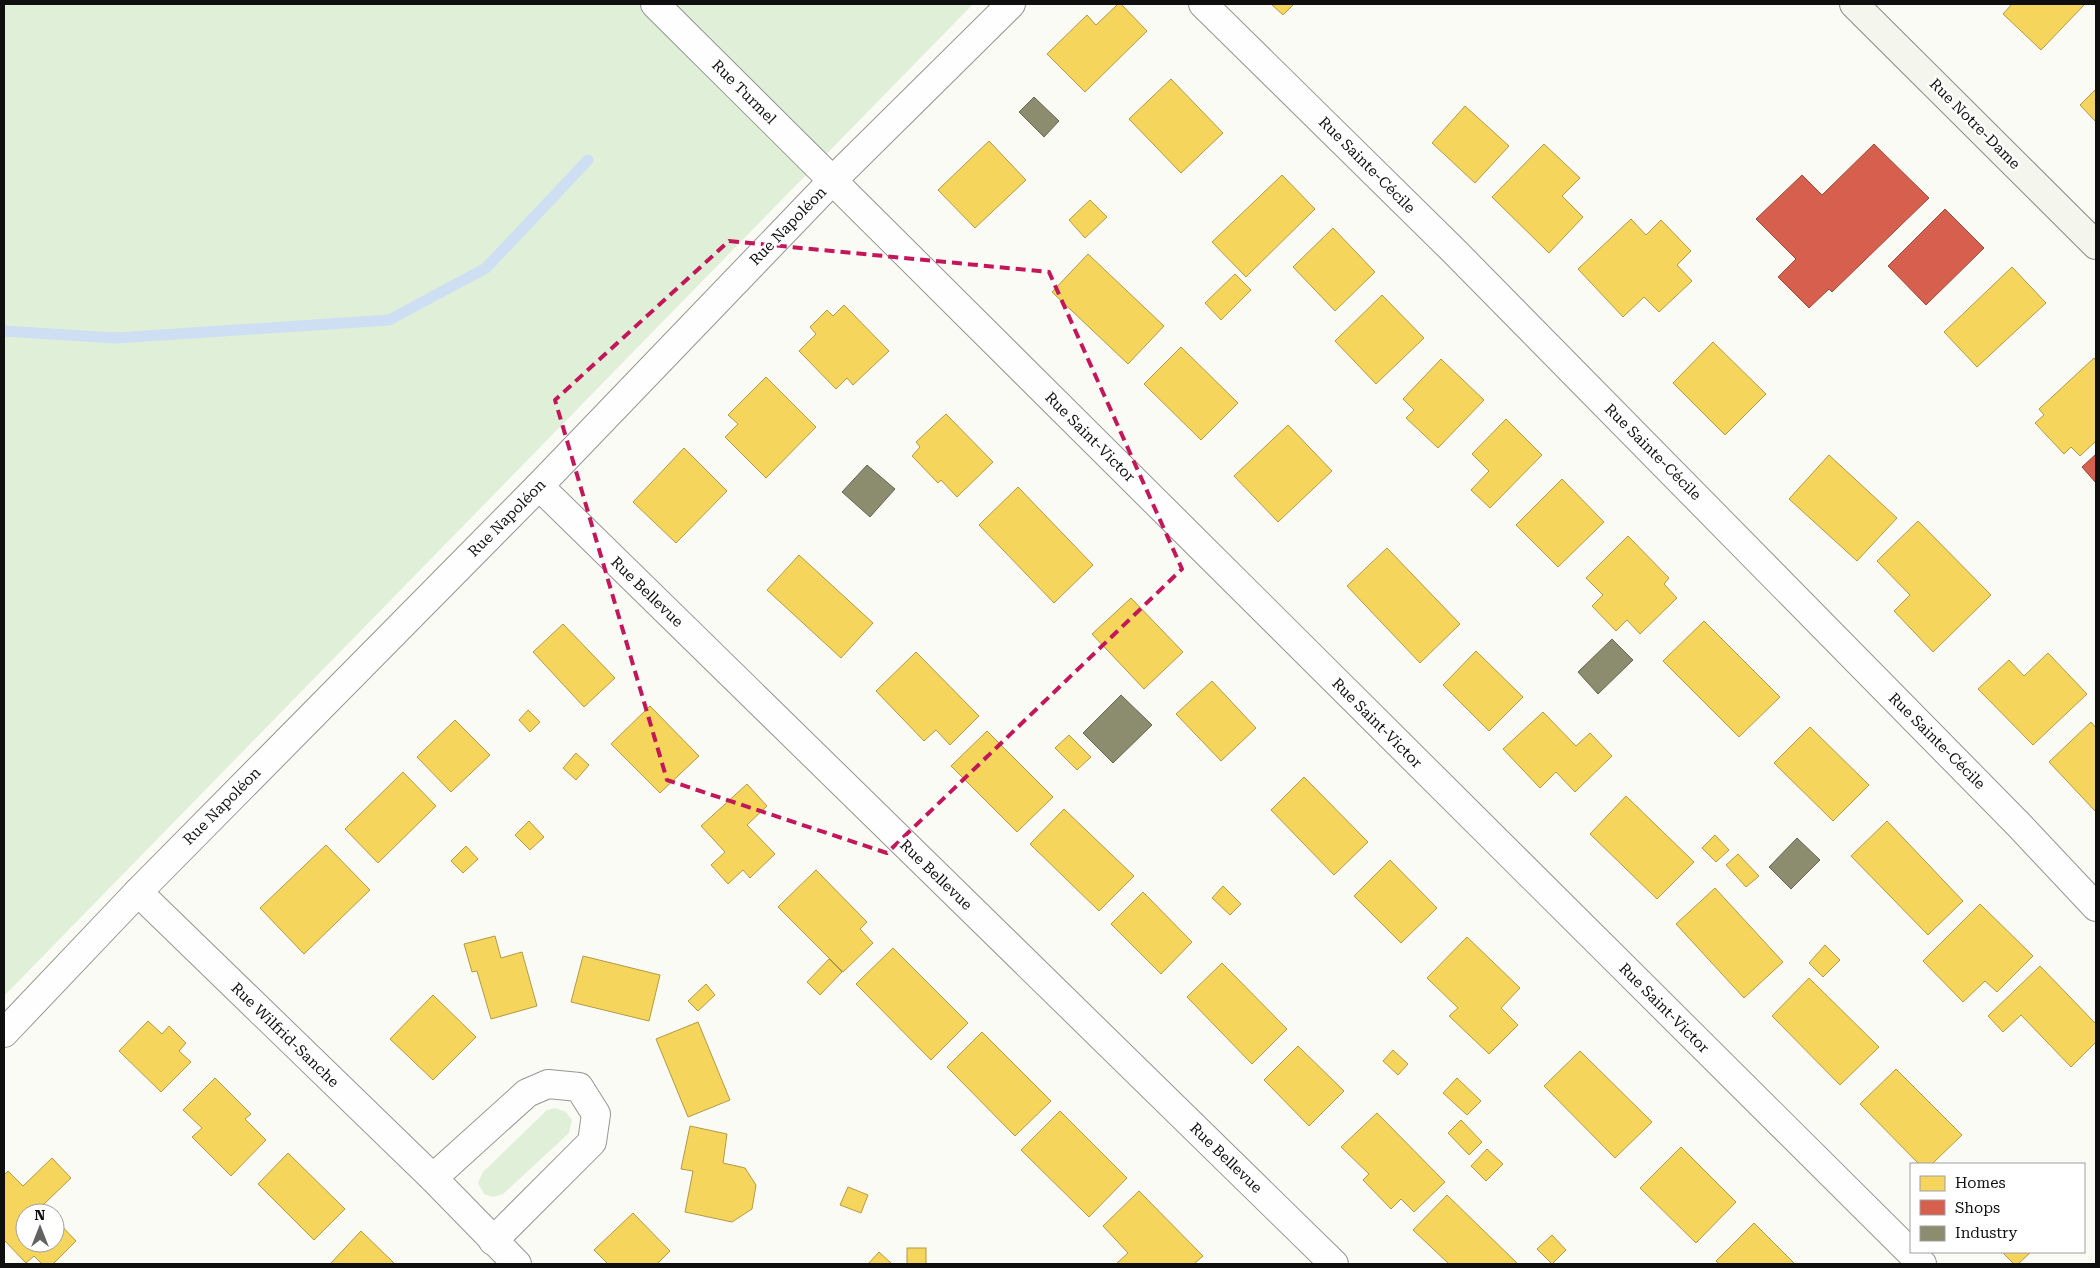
<svg xmlns="http://www.w3.org/2000/svg" width="2100" height="1268" viewBox="0 0 2100 1268" font-family="'Roboto Serif',serif">
<rect width="100%" height="100%" fill="#fbfbf5"/>
<g fill="#e0efd7">
<polygon points="4,4 973,4 4,996"/>
<polygon points="555,1108 566,1112 572,1120 569,1133 503,1194 493,1197 484,1194 478,1183 483,1172 547,1110"/>
</g>
<g fill="#f6d55c" stroke="#b19a45">
<polygon points="1118,4 1121,4 1147,31 1085,92 1047,54 1087,15 1096,25"/>
<polygon points="1271,4 1294,4 1283,15"/>
<polygon points="2012,4 2085,4 2041,50 2003,14"/>
<polygon points="1171,79 1223,133 1181,173 1129,119"/>
<polygon points="2096,89 2096,122 2080,105"/>
<polygon points="1465,106 1509,146 1475,183 1432,143"/>
<polygon points="989,141 1026,180 975,228 938,190"/>
<polygon points="1544,144 1580,178 1562,196 1583,217 1549,253 1492,197"/>
<polygon points="1282,175 1315,209 1246,277 1212,242"/>
<polygon points="1090,200 1107,217 1085,238 1069,220"/>
<polygon points="1631,219 1646,235 1661,220 1691,251 1677,265 1692,281 1659,312 1644,297 1623,317 1578,269"/>
<polygon points="1333,228 1375,272 1335,311 1293,267"/>
<polygon points="1088,254 1164,326 1128,364 1052,292"/>
<polygon points="2012,267 2046,303 1977,367 1944,332"/>
<polygon points="1235,274 1251,290 1221,320 1205,303"/>
<polygon points="1382,295 1424,338 1376,384 1335,341"/>
<polygon points="844,305 889,351 853,385 847,378 836,389 799,351 816,334 810,327 827,310 833,316"/>
<polygon points="1713,342 1766,394 1725,435 1673,383"/>
<polygon points="1181,347 1238,403 1201,440 1144,384"/>
<polygon points="2094,358 2096,361 2096,441 2080,456 2071,447 2064,454 2035,423 2044,415 2039,409"/>
<polygon points="1441,359 1484,400 1438,448 1406,418 1414,410 1403,399"/>
<polygon points="766,377 816,427 766,478 725,437 738,424 728,415"/>
<polygon points="946,414 993,462 957,497 941,480 938,483 912,456 920,447 916,442"/>
<polygon points="1506,419 1542,455 1490,508 1471,490 1489,471 1472,454"/>
<polygon points="1288,425 1332,471 1278,522 1234,476"/>
<polygon points="684,448 727,491 676,543 633,502"/>
<polygon points="1829,455 1897,518 1857,561 1789,499"/>
<polygon points="1562,479 1604,522 1558,567 1516,525"/>
<polygon points="1018,487 1093,565 1054,603 979,525"/>
<polygon points="1918,521 1991,595 1933,652 1894,611 1910,595 1877,561"/>
<polygon points="1628,536 1669,578 1664,584 1677,598 1640,634 1627,620 1616,631 1592,606 1603,595 1586,578"/>
<polygon points="1387,548 1460,624 1420,663 1347,586"/>
<polygon points="799,555 873,623 841,658 767,590"/>
<polygon points="1131,598 1183,652 1144,689 1092,634"/>
<polygon points="1704,621 1780,697 1739,737 1663,661"/>
<polygon points="563,624 615,678 584,707 533,652"/>
<polygon points="1476,651 1523,697 1489,731 1443,685"/>
<polygon points="916,652 979,716 950,745 936,730 924,741 876,691"/>
<polygon points="2048,653 2087,694 2033,745 1978,689 2009,660 2024,676"/>
<polygon points="1212,681 1256,728 1221,761 1176,714"/>
<polygon points="650,706 699,756 660,793 611,744"/>
<polygon points="528,710 540,722 530,732 519,720"/>
<polygon points="1543,712 1576,746 1590,733 1612,756 1575,792 1556,772 1540,788 1503,749"/>
<polygon points="455,720 490,755 451,792 417,757"/>
<polygon points="2091,722 2096,728 2096,812 2049,762"/>
<polygon points="1810,727 1869,785 1833,821 1774,763"/>
<polygon points="987,731 1053,797 1017,832 951,766"/>
<polygon points="1069,735 1091,757 1077,770 1055,748"/>
<polygon points="576,753 589,765 576,780 563,768"/>
<polygon points="403,772 436,806 378,863 345,829"/>
<polygon points="1304,777 1368,842 1334,875 1271,810"/>
<polygon points="747,784 767,806 747,825 775,854 750,878 743,870 728,884 711,865 725,852 701,826"/>
<polygon points="1626,796 1694,862 1657,899 1590,834"/>
<polygon points="1064,809 1134,876 1099,911 1030,844"/>
<polygon points="529,821 544,837 530,850 515,835"/>
<polygon points="1887,821 1963,901 1928,935 1851,856"/>
<polygon points="1715,835 1729,850 1716,862 1702,848"/>
<polygon points="326,845 370,890 304,954 260,908"/>
<polygon points="466,846 478,859 463,873 451,861"/>
<polygon points="1738,854 1759,876 1746,887 1726,865"/>
<polygon points="1390,860 1437,908 1401,943 1354,896"/>
<polygon points="816,870 867,922 860,929 873,943 843,972 778,907"/>
<polygon points="1223,886 1241,904 1230,915 1212,898"/>
<polygon points="1715,888 1783,962 1744,998 1676,924"/>
<polygon points="1143,892 1192,942 1161,974 1111,924"/>
<polygon points="1980,904 2033,956 1997,992 1985,981 1963,1002 1923,961"/>
<polygon points="495,936 501,958 522,952 537,1006 491,1019 477,971 472,972 464,944"/>
<polygon points="1467,937 1520,988 1501,1008 1518,1025 1489,1054 1449,1016 1458,1008 1427,978"/>
<polygon points="1825,945 1840,960 1823,977 1809,963"/>
<polygon points="893,948 968,1023 931,1060 856,984"/>
<polygon points="583,956 660,975 649,1021 571,1002"/>
<polygon points="829,959 842,972 820,995 807,982"/>
<polygon points="1222,963 1287,1029 1252,1064 1187,997"/>
<polygon points="2040,966 2096,1024 2096,1042 2071,1067 2021,1015 2003,1032 1988,1016"/>
<polygon points="1809,978 1879,1047 1840,1085 1772,1016"/>
<polygon points="706,984 715,995 698,1011 688,1001"/>
<polygon points="433,995 476,1037 433,1080 390,1039"/>
<polygon points="148,1021 162,1034 169,1026 186,1043 179,1051 191,1062 161,1092 119,1051"/>
<polygon points="698,1022 730,1100 688,1117 656,1039"/>
<polygon points="982,1032 1051,1101 1015,1136 947,1067"/>
<polygon points="1298,1046 1344,1091 1309,1126 1264,1080"/>
<polygon points="1393,1050 1408,1064 1398,1075 1383,1061"/>
<polygon points="1580,1051 1652,1122 1615,1158 1544,1086"/>
<polygon points="1896,1069 1962,1135 1932,1164 1919,1164 1860,1104"/>
<polygon points="215,1078 251,1114 245,1119 266,1140 231,1176 192,1137 202,1128 183,1110"/>
<polygon points="1457,1078 1481,1101 1467,1115 1443,1093"/>
<polygon points="1060,1111 1127,1178 1089,1217 1021,1150"/>
<polygon points="1377,1113 1445,1182 1414,1212 1401,1199 1391,1209 1363,1180 1369,1174 1341,1147"/>
<polygon points="1461,1120 1482,1142 1469,1155 1448,1133"/>
<polygon points="690,1126 727,1134 723,1163 745,1168 756,1185 752,1209 732,1222 685,1212 693,1171 681,1169"/>
<polygon points="1681,1147 1736,1202 1696,1243 1640,1188"/>
<polygon points="1487,1149 1503,1164 1486,1181 1471,1166"/>
<polygon points="288,1153 345,1209 314,1240 258,1184"/>
<polygon points="52,1158 71,1178 42,1206 49,1213 25,1213 25,1243 55,1243 55,1219 76,1241 53,1264 42,1264 34,1256 26,1263 4,1240 4,1175 8,1171 23,1186"/>
<polygon points="848,1187 868,1195 861,1213 840,1205"/>
<polygon points="1139,1191 1203,1256 1194,1264 1116,1264 1128,1253 1103,1226"/>
<polygon points="1447,1195 1517,1263 1516,1264 1449,1264 1413,1230"/>
<polygon points="633,1213 670,1251 657,1264 608,1264 594,1250"/>
<polygon points="1754,1223 1795,1264 1719,1264 1716,1261"/>
<polygon points="361,1231 395,1264 330,1264"/>
<polygon points="1552,1235 1566,1250 1552,1264 1537,1249"/>
<rect x="907" y="1248" width="19" height="16"/>
<polygon points="879,1252 892,1264 868,1264"/>
<polygon points="2002,1252 2031,1252 2018,1264 2014,1264"/>
</g>
<g fill="#d6604d" stroke="#9a483a">
<polygon points="1874,144 1929,198 1832,292 1829,289 1809,308 1778,277 1796,259 1756,219 1802,175 1822,195"/>
<polygon points="1945,209 1984,248 1926,305 1888,266"/>
<polygon points="2096,454 2096,483 2082,467"/>
</g>
<g fill="#8c8c6e" stroke="#666652">
<polygon points="1034,97 1059,121 1044,137 1019,112"/>
<polygon points="867,465 895,489 870,517 842,492"/>
<polygon points="1612,639 1633,660 1598,694 1578,672"/>
<polygon points="1121,695 1152,725 1113,763 1083,733"/>
<polygon points="1797,838 1820,860 1791,889 1769,867"/>
</g>
<g fill="none" stroke-linecap="round" stroke-linejoin="round">
<polyline stroke="#cedef3" stroke-width="11" points="4,331 116,338 389,320 486,268 588,160"/>
<defs>
<g id="street">
<polyline points="655,4 1922,1264"/>
<polyline points="1203,4 1454,251 2019,825 2096,907"/>
<polyline points="539,486 1334,1264"/>
<polyline points="138,892 433,1178 517,1264"/>
<polyline points="4,1033 138,892 539,486 832,181 1011,4"/>
<polyline points="433,1178 527,1093 548,1084 579,1087 596,1114 592,1142 493,1241"/>
</g>
<polyline id="secondary" points="1854,4 2096,245"/>
</defs>
<use href="#street" stroke="#959593" stroke-width="30"/>
<use href="#secondary" stroke="#8c8c89" stroke-width="30"/>
<use href="#street" stroke="#fefefe" stroke-width="28"/>
<use href="#secondary" stroke="#f4f5ec" stroke-width="28"/>
</g>
<path fill="none" stroke="#c2185b" stroke-width="4" stroke-dasharray="10 6" stroke-linejoin="round" d="M729 241 1049 272 1182 569 887 853 667 780 555 400Z"/>
<g text-anchor="middle" stroke-width="5" stroke-linejoin="round" paint-order="stroke">
<g font-size="15" fill="#0f0f0f" stroke="#fff">
<text transform="translate(744 92) rotate(45)" y="5">Rue Turmel</text>
<text transform="translate(1975 124) rotate(45)" y="5">Rue Notre-Dame</text>
<text transform="translate(1367 165) rotate(45)" y="5">Rue Sainte-Cécile</text>
<text transform="translate(788 226) rotate(-46)" y="5">Rue Napoléon</text>
<text transform="translate(1090 437) rotate(45)" y="5">Rue Saint-Victor</text>
<text transform="translate(1653 452) rotate(45)" y="5">Rue Sainte-Cécile</text>
<text transform="translate(507 518) rotate(-45)" y="5">Rue Napoléon</text>
<text transform="translate(647 592) rotate(44)" y="5">Rue Bellevue</text>
<text transform="translate(1377 723) rotate(45)" y="5">Rue Saint-Victor</text>
<text transform="translate(1937 741) rotate(45)" y="5">Rue Sainte-Cécile</text>
<text transform="translate(222 806) rotate(-45)" y="5">Rue Napoléon</text>
<text transform="translate(936 875) rotate(44)" y="5">Rue Bellevue</text>
<text transform="translate(1664 1008) rotate(45)" y="5">Rue Saint-Victor</text>
<text transform="translate(285 1035) rotate(44)" y="5">Rue Wilfrid-Sanche</text>
<text transform="translate(1226 1158) rotate(44)" y="5">Rue Bellevue</text>
</g>
</g>
<rect width="2100" height="1268" fill="none" stroke="#0f0f0f" stroke-width="10"/>
<rect x="1910" y="1163" width="175" height="90" fill="#ffffff" stroke="#9f9f9f"/>
<rect x="1920" y="1176" width="25" height="15" fill="#f6d55c" stroke="#9f9f9f"/>
<text x="1955" y="1188" font-size="15" fill="#0f0f0f">Homes</text>
<rect x="1920" y="1200" width="25" height="15" fill="#d6604d" stroke="#9f9f9f"/>
<text x="1955" y="1213" font-size="15" fill="#0f0f0f">Shops</text>
<rect x="1920" y="1226" width="25" height="15" fill="#8c8c6e" stroke="#9f9f9f"/>
<text x="1955" y="1238" font-size="15" fill="#0f0f0f">Industry</text>
<g transform="translate(40 1228)"><circle r="24" fill="#ffffff" stroke="#9f9f9f"/>
<path d="M0-4L9 19L0 12L-9 19Z" fill="#626260"/>
<text y="-8" font-size="14" font-weight="bold" text-anchor="middle" fill="#0f0f0f">N</text>
</g>
</svg>
